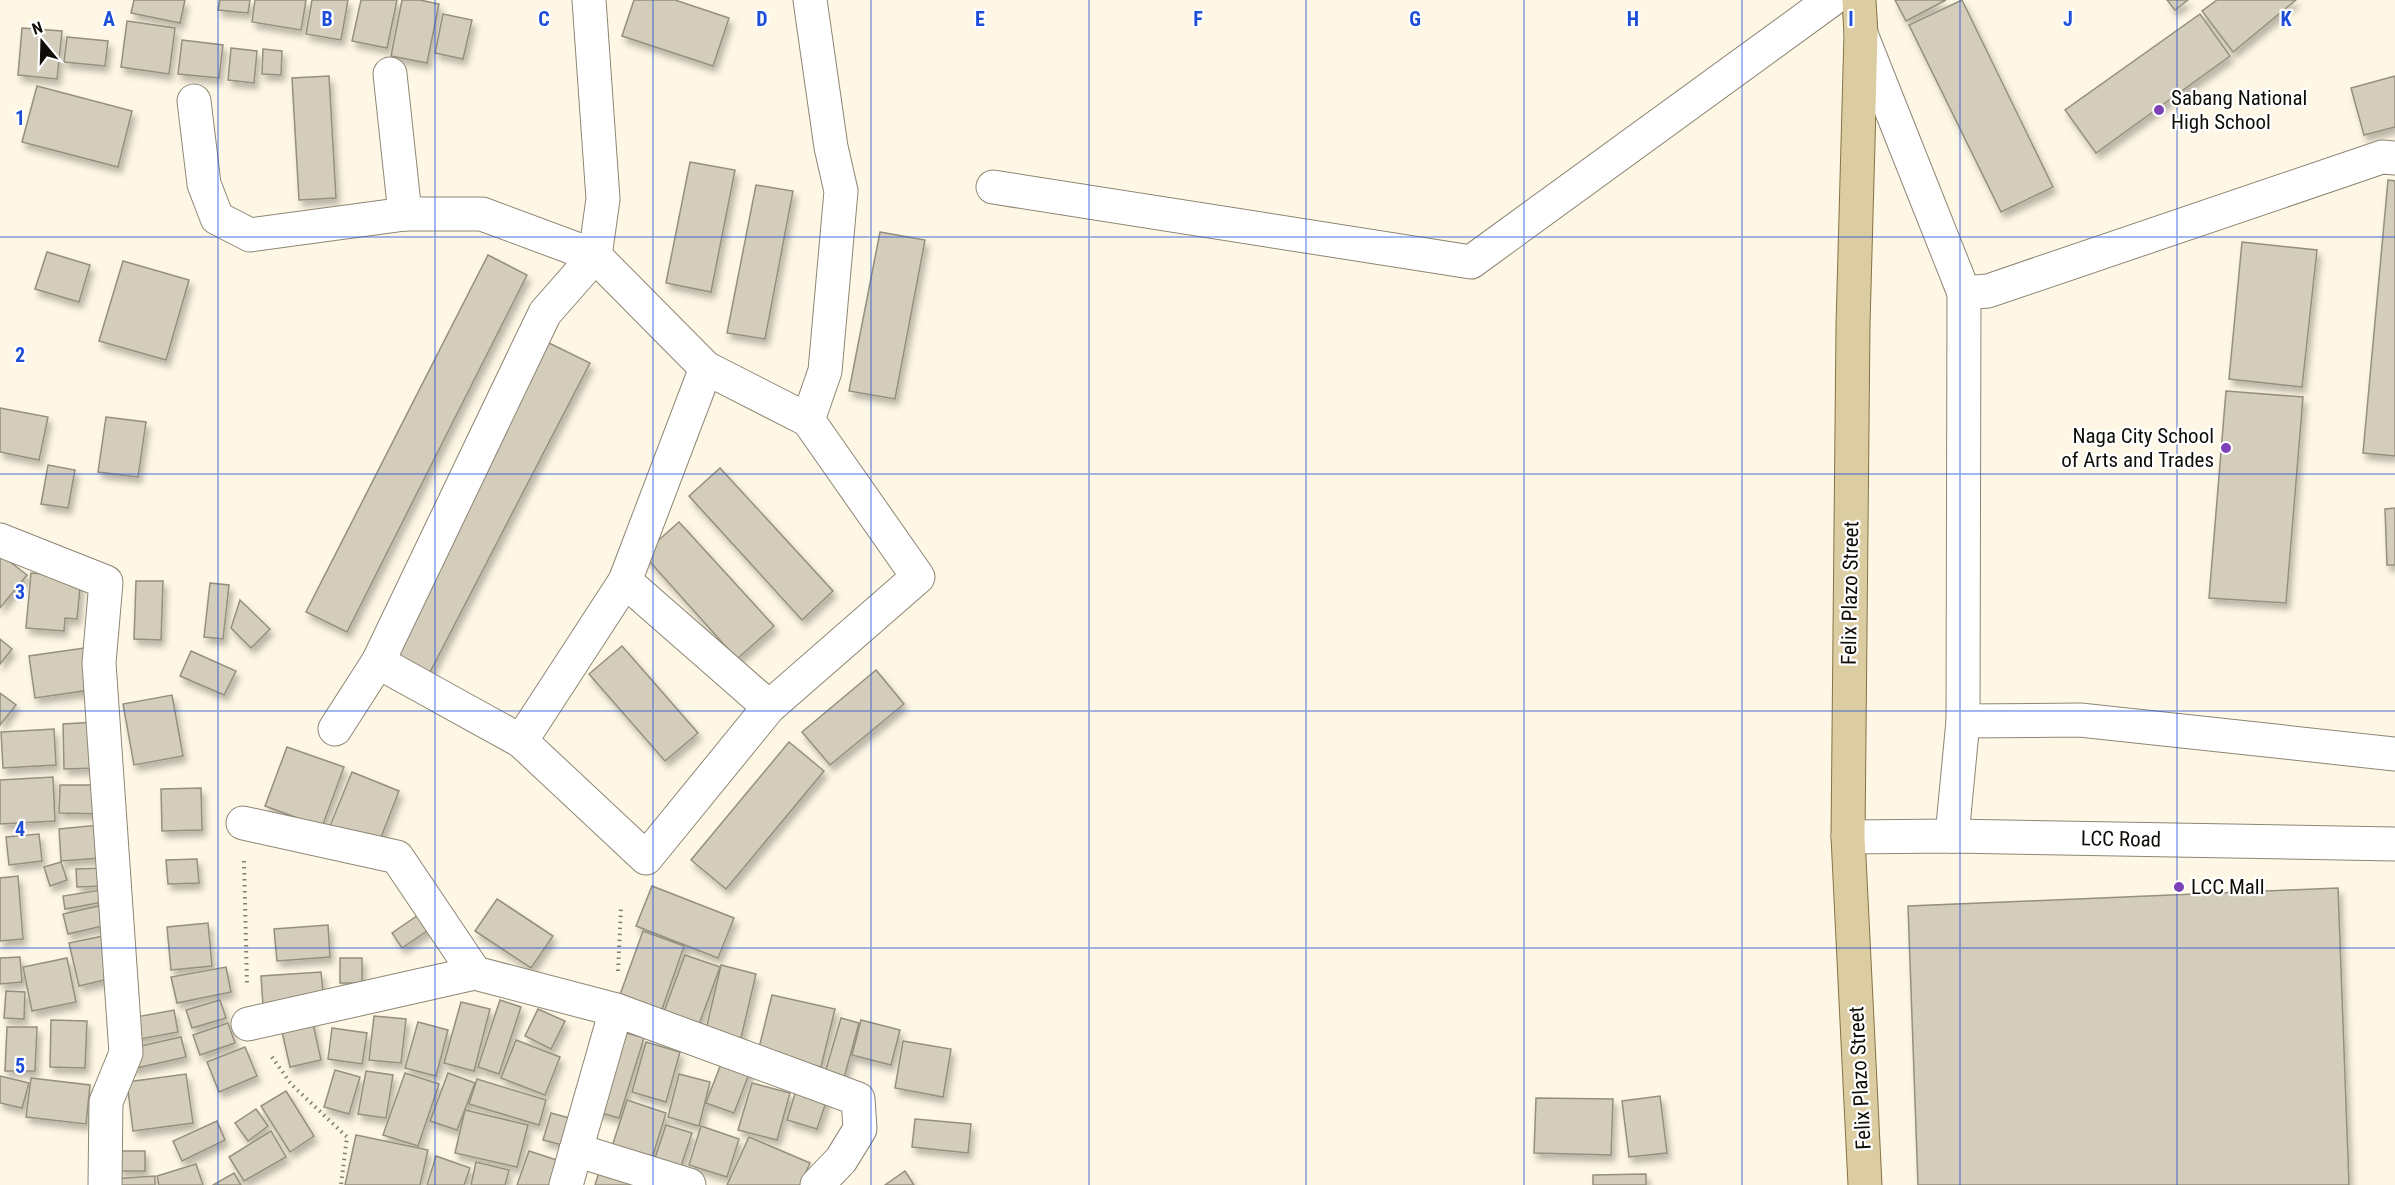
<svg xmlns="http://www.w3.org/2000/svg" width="2395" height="1185" viewBox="0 0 2395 1185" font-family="'Roboto Condensed',sans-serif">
<defs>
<filter id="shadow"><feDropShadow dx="3.5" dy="6" stdDeviation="3" flood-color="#0004"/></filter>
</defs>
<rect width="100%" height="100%" fill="#fff7e5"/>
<g fill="#d4cdbb" stroke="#968f7e" stroke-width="1.5" filter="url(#shadow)">
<polygon points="134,0 185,0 180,23 131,13"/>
<polygon points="220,0 250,0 248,13 218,10"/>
<polygon points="255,0 306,0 301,30 252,22"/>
<polygon points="312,0 348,0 341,40 306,34"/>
<polygon points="361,0 397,0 387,48 352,41"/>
<polygon points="402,0 420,0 439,4 427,63 391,56"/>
<polygon points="634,0 675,0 729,18 713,66 622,36"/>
<polygon points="1895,0 1946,0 1906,21"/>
<polygon points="1962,0 2053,187 2001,212 1909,25"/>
<polygon points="2167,0 2188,0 2175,10"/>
<polygon points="2217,0 2296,0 2233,52 2202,11"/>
<polygon points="443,14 472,20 463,59 435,53"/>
<polygon points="2200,14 2230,56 2096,153 2065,110"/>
<polygon points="127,21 175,28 169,74 121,67"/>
<polygon points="22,28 62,31 57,79 18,75"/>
<polygon points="67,37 108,41 105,66 64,62"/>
<polygon points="182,40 223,45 219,78 178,74"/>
<polygon points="231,48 257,51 254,83 228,80"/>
<polygon points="263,49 282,51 281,75 262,74"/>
<polygon points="329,76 336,198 299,200 292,78"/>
<polygon points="2395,76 2395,127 2364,135 2351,88"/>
<polygon points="37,86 132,111 118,167 22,142"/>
<polygon points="690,162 735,170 711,292 666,283"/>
<polygon points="2388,180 2395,181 2395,456 2363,453"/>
<polygon points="756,185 793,191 765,339 727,333"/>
<polygon points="880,232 925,240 895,399 849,391"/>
<polygon points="2242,242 2317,250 2302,387 2229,379"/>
<polygon points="47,252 90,265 79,302 35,289"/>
<polygon points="488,255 527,275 347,632 306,612"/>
<polygon points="123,261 189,280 166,360 99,341"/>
<polygon points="547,342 590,363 429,674 387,653"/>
<polygon points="2226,391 2303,397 2286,603 2209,598"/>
<polygon points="0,408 48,417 39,460 0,452"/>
<polygon points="106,417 146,422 138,477 98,472"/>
<polygon points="48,465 75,470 68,508 41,504"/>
<polygon points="720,468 833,591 802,620 689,496"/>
<polygon points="2395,508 2395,565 2387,565 2385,509"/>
<polygon points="679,522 774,626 737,659 643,554"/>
<polygon points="0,554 27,575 0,608"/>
<polygon points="31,573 81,577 77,619 65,618 64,631 26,628"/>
<polygon points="136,581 163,581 161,640 134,639"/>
<polygon points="210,583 229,585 223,639 204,637"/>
<polygon points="240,600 270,629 251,648 231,628"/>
<polygon points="0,639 12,649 0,664"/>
<polygon points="622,646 698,733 665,761 589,674"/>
<polygon points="84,648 90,690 35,698 29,656"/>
<polygon points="191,651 236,671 224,695 180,676"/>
<polygon points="876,670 904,704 830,765 802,732"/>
<polygon points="0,693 16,705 0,725"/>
<polygon points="172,695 183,756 134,765 123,704"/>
<polygon points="96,722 97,768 64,769 63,724"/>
<polygon points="54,729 56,765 3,768 1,732"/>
<polygon points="789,742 824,771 726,889 691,860"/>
<polygon points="287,747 344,767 322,827 265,806"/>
<polygon points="352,772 399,791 378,845 330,826"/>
<polygon points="53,777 55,821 0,824 0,780"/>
<polygon points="60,785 105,785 105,814 59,813"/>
<polygon points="201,788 202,830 162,831 161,789"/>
<polygon points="99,825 101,858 61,861 59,829"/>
<polygon points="39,834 42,861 9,865 6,837"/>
<polygon points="197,859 199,883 168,884 166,860"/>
<polygon points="61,862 67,880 50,886 44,867"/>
<polygon points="104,868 105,886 77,887 76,869"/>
<polygon points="18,876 23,939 0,941 0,878"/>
<polygon points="652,886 734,918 718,958 636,926"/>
<polygon points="2338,888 2349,1185 1918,1185 1908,906"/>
<polygon points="101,890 103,902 65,909 63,896"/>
<polygon points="497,899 553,936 531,968 475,931"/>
<polygon points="103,905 107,925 68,934 63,914"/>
<polygon points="427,909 437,924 402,948 392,933"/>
<polygon points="208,923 212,966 171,970 167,927"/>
<polygon points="328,925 330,957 277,961 274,929"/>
<polygon points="643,931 684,946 659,1018 617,1003"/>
<polygon points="108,935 117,977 79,986 69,943"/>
<polygon points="685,955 720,967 697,1030 662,1017"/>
<polygon points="20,957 22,982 0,984 0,958"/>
<polygon points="67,958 76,1002 32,1011 23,967"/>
<rect x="340" y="958" width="22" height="25"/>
<polygon points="721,965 756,974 741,1038 706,1030"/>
<polygon points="226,967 231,992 177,1003 171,977"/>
<polygon points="321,972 324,1001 263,1005 261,976"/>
<polygon points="6,991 25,992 24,1019 4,1018"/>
<polygon points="772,995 835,1009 821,1067 758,1052"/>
<polygon points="220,1000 226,1018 192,1028 186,1010"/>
<polygon points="500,1000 521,1007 499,1074 478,1067"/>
<polygon points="461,1002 490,1009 474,1071 444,1063"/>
<polygon points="538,1009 565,1021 551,1049 525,1036"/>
<polygon points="174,1010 178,1032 129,1041 125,1019"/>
<polygon points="374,1016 406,1019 401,1063 369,1060"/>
<polygon points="841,1018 859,1023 844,1078 825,1073"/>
<polygon points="312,1019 321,1060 290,1067 281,1027"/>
<polygon points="51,1020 87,1021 85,1068 50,1067"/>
<polygon points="861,1020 900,1030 891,1065 852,1055"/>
<polygon points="418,1022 448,1030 436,1076 405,1068"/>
<polygon points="228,1023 235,1043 200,1055 193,1035"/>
<polygon points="7,1027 37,1027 35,1071 5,1071"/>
<polygon points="332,1028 367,1033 362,1064 328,1059"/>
<polygon points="613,1029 644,1038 619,1118 588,1109"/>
<polygon points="181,1037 186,1057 132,1069 127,1049"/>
<polygon points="516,1040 560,1057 545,1095 501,1078"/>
<polygon points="903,1041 951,1049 943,1097 895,1088"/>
<polygon points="646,1042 680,1052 666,1102 632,1092"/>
<polygon points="245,1047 257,1076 219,1092 207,1062"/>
<polygon points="724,1056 752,1066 734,1113 706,1103"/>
<polygon points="335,1070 360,1077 349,1114 324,1107"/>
<polygon points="366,1071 393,1075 386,1118 358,1114"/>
<polygon points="405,1073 439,1084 418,1146 383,1135"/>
<polygon points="448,1073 475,1083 457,1130 430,1121"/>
<polygon points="186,1074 193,1123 133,1131 127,1082"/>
<polygon points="679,1074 710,1082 699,1126 668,1117"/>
<polygon points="0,1076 29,1083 22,1108 0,1103"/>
<polygon points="31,1078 90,1085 86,1124 26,1117"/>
<polygon points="477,1079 546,1100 539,1125 469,1104"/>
<polygon points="752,1083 790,1093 777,1140 738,1130"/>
<polygon points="797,1087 828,1096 817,1129 787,1120"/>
<polygon points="286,1091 314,1136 290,1152 261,1106"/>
<polygon points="1660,1096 1667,1153 1629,1157 1622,1101"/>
<polygon points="1536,1098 1613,1099 1611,1155 1534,1153"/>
<polygon points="627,1100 666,1113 649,1168 609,1156"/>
<polygon points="256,1109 268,1126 248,1141 235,1123"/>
<polygon points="465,1110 528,1125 517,1167 455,1153"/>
<polygon points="551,1113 577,1120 570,1147 543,1140"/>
<polygon points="915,1119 971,1124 968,1153 912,1147"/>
<polygon points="217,1121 225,1140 182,1161 173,1141"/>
<polygon points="666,1125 692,1133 680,1169 654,1161"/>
<polygon points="701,1126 739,1139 727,1177 689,1165"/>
<polygon points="271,1131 286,1157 244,1181 229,1157"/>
<polygon points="356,1135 428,1150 420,1185 345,1185"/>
<polygon points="749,1137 810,1163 800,1185 727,1185"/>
<polygon points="120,1151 145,1151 145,1171 119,1171"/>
<polygon points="529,1151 569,1164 561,1185 517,1185"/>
<polygon points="436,1156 470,1168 464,1185 427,1185"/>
<polygon points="476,1162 509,1170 505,1185 471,1185"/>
<polygon points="602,1163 637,1185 595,1185"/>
<polygon points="196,1164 203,1185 159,1185 157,1176"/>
<polygon points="905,1171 914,1185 885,1185"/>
<polygon points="234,1173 241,1185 213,1185"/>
<polygon points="1646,1174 1646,1185 1593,1185 1593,1175"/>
<polygon points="155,1176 155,1185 111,1185 111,1179"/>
</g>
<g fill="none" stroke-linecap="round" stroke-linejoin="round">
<defs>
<g id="minor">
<polyline points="1861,34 1964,293 1988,291 2382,157 2395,158"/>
<polyline points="390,74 405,214"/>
<polyline points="194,101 204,184 217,218 250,235 405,214 482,214 595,256 706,368 808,420 918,577 769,707 646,858 521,741 378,662"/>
<polyline points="993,187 1471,262 1831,0"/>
<polyline points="1964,293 1963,721 2080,720 2395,754"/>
<polyline points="808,420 825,371 841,191 831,147 810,0"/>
<polyline points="0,540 106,582 99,663 126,1053 106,1102 105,1185"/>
<polyline points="625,581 769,707"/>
<polyline points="335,729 378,662 545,313 595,256 603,199 589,0"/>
<polyline points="521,741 625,581 706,368"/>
<polyline points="243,823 397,857 475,973"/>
<polyline points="1952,836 1963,721"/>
<polyline points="1848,837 1952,836 2395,844"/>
<polyline points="248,1024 475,973 616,1010 858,1099 860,1129 841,1160 817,1185"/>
<polyline points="576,1150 689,1185"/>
<polyline points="566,1185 616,1010"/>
</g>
<polyline id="major" points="1859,0 1861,34 1853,325 1848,837 1865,1185"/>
</defs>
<use href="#minor" stroke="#8d8675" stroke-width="35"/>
<use href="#major" stroke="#867344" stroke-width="35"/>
<g stroke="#827d72" stroke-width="4" stroke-dasharray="1.5 4.5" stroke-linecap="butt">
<polyline points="244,861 247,985"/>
<polyline points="618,971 621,908"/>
<polyline points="272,1057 291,1084 347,1137 341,1185"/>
</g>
<use href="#minor" stroke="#fff" stroke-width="33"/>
<use href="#major" stroke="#dccca2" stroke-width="33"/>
</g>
<path fill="none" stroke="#1d4ed8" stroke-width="1.5" stroke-opacity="0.55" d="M218 0V1185M435 0V1185M653 0V1185M871 0V1185M1089 0V1185M1306 0V1185M1524 0V1185M1742 0V1185M1960 0V1185M2177 0V1185M0 237H2395M0 474H2395M0 711H2395M0 948H2395"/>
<g fill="#7c42b8" stroke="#fff" stroke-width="2">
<circle cx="2159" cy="110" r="6"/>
<circle cx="2226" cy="448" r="6"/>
<circle cx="2179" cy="887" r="6"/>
</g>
<g text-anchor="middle" stroke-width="4.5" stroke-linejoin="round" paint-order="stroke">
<g font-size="21" fill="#100d08" stroke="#fff" text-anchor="start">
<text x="2171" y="105">Sabang National<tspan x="2171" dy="24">High School</tspan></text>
<text x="2214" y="443" text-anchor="end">Naga City School<tspan x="2214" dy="24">of Arts and Trades</tspan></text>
<text x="2191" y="894">LCC Mall</text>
</g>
<g font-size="21" fill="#100d08" stroke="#fff">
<text transform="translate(1850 593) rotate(-89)" y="7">Felix Plazo Street</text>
<text transform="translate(2121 839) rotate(1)" y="7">LCC Road</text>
<text transform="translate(1860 1078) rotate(-93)" y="7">Felix Plazo Street</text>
</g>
</g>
<g font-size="20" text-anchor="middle" font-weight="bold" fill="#1d4ed8" stroke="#fff" stroke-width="4.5" stroke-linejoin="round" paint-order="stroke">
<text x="109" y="26">A</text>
<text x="327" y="26">B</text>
<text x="544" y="26">C</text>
<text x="762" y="26">D</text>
<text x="980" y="26">E</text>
<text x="1198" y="26">F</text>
<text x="1415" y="26">G</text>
<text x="1633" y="26">H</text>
<text x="1851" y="26">I</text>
<text x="2068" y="26">J</text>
<text x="2286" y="26">K</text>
<text x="20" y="125">1</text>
<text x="20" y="362">2</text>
<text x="20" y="599">3</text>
<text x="20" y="836">4</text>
<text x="20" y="1073">5</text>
</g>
<g transform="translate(42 42) rotate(341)" stroke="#ffffff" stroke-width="4.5" paint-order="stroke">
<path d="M0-4.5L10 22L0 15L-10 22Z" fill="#100d08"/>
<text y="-9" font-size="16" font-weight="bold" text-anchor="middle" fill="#100d08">N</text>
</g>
</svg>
